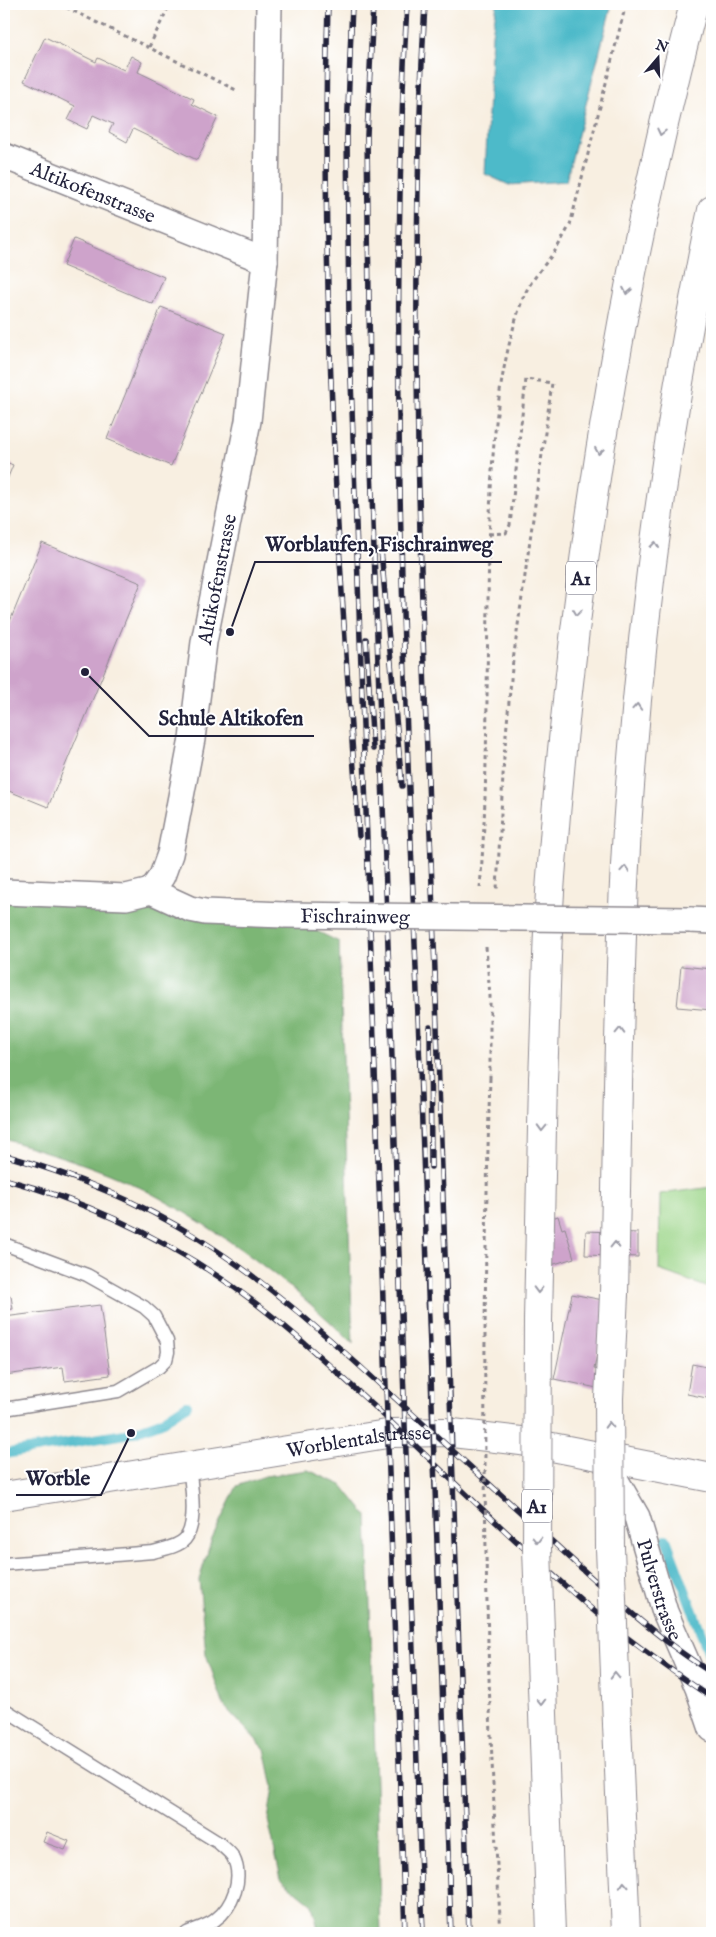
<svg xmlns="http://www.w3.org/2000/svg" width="716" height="1937" viewBox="0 0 716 1937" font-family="'IM FELL English',serif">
<rect width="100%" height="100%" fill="#fff"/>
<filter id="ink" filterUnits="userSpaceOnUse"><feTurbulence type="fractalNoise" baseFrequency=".02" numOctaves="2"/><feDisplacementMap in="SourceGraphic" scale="10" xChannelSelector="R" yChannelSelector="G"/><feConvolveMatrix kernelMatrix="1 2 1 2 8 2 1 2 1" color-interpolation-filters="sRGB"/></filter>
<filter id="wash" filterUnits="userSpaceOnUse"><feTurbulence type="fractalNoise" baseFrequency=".0096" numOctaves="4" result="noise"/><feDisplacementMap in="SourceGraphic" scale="20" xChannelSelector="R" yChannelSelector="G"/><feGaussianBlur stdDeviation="1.12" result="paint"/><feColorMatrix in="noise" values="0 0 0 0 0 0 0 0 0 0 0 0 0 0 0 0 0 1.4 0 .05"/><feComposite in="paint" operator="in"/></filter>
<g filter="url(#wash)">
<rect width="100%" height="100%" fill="#f8efe1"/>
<polygon fill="#9bd588" stroke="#5e7c62" points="712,1187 712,1289 659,1270 660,1194"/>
<g fill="#7cb674" stroke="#4f6c58">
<path d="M4 892 284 915 339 942 353 1344C292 1283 219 1229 143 1189 99 1167 50 1153 4 1139Z"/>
<polygon points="308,1470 342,1485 367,1516 381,1933 319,1933 312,1904 281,1879 268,1820 273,1787 265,1749 224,1706 206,1654 199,1580 212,1538 237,1486 265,1476"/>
</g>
<polygon fill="#4ebac9" stroke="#386e82" points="497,4 612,4 566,181 509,185 485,174 492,34"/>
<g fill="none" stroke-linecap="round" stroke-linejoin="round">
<g stroke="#4ebac9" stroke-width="10">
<polyline points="4,1454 131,1433 161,1422 187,1405"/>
<polyline points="666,1539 712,1662"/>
</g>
</g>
<g id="blocks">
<g fill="#cea3cb">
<polygon points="45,37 96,62 98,58 124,70 131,56 142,62 138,72 194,99 192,104 218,117 197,160 133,129 127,142 109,132 113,124 93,115 87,129 68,120 75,106 24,81"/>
<polygon points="74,239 164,277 153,304 63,266"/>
<polygon points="161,307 226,333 171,466 107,439"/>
<polygon points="4,461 13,465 4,487"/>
<polygon points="42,543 141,583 48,807 4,789 4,636"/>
<polygon points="681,966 712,969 712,1010 677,1007"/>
<polygon points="558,1216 562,1229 565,1228 574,1258 538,1269 528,1226"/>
<polygon points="586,1231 638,1233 638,1257 585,1255"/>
<polygon points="572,1294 608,1301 594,1369 606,1371 602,1389 554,1379"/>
<polygon points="11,1296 13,1309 4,1310 4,1297"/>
<polygon points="100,1305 110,1375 65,1381 63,1367 5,1375 4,1317"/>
<polygon points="692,1364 712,1368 712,1399 687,1394"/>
<polygon points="47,1832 69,1841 65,1850 43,1842"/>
</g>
</g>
</g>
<g filter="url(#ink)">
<use href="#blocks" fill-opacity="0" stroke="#8d888e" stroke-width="1"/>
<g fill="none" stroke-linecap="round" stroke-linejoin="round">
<defs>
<g id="lane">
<polyline points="4,1244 87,1275 144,1307 154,1316 167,1341 168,1352 166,1360 159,1367 118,1391 4,1409"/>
<path d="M4 1564 153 1552C163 1549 178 1547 185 1539 198 1524 191 1484 189 1466"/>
<path d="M4 1709 219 1843C223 1847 230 1852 233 1857 244 1878 233 1907 215 1920 207 1926 196 1929 187 1933"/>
</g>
<g id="street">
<path id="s1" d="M4 156 265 261"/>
<path id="s2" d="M151 891 162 876 170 854 192 739 204 642 248 421 265 261 269 4"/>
<polyline points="4,892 126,897 151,891 190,909 205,912 284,915"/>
<polyline points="690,920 712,921"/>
<path id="s3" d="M607 1465 637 1517 665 1612 698 1688 712 1729"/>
</g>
<g id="secondary">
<path id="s4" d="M4 1496 393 1433 444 1432 521 1441 712 1478"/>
</g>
<g id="highway">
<path d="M543 1079C546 1012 546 944 551 877 573 581 618 290 694 4"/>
<path d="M614 1294C617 1157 618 1020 624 883 635 657 665 431 712 210"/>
<polyline points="617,1724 626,1933"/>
</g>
</defs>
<use href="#lane" stroke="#8d888e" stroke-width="15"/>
<use href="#street" stroke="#8d888e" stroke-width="28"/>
<use href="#secondary" stroke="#8d888e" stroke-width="30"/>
<use href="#highway" stroke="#8d888e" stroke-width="30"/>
<g stroke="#8d888e" stroke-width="3" stroke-dasharray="4 4" stroke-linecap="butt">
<polyline points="59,4 238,91"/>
<polyline points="149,47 170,4"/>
<polyline points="489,534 506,533 510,525 526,379 552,383 512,668 504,757 497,889"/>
<path d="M480 888C489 776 486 664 489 552 491 468 494 378 523 298 530 281 544 266 555 251 560 243 565 234 570 225L626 4"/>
<polyline points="486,947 490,996 490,1078"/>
</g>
<use href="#lane" stroke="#fff" stroke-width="12"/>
<use href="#street" stroke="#fff" stroke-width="25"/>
<use href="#secondary" stroke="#fff" stroke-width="28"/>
<use href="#highway" stroke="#fff" stroke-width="28"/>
<defs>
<g id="rail">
<path d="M328 4C320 282 338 559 359 836"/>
<polyline points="352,4 347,135 349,322 405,1933"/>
<polyline points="373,4 367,135 371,466 423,1933"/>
<path d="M407 4C388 349 405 696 419 1041 432 1339 440 1636 451 1933"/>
<path d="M425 4C408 298 421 592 432 886 444 1235 456 1584 469 1933"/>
<polyline points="381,550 402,786"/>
<polyline points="366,639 373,749"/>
<polyline points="430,1027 431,1167"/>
<path d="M4 1155C71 1174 136 1200 196 1237 265 1280 326 1335 386 1390 438 1437 489 1484 541 1531 595 1581 650 1634 712 1673"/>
<path d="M4 1179C82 1200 155 1234 222 1279 277 1316 326 1362 375 1407 445 1473 514 1542 587 1605 626 1639 669 1669 712 1698"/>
</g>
</defs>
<use href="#rail" stroke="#22223b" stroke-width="5.5"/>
<use href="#rail" stroke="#fff" stroke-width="4" stroke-dasharray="11" stroke-linecap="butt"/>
<defs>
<g id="street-bridge">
<path id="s5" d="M284 915 690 920"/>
</g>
<g id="highway-bridge">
<polyline points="543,1079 538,1320 537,1549 551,1933"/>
<polyline points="614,1294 609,1398 610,1548 617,1724"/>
</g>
</defs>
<use href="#street-bridge" stroke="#8d888e" stroke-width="28" stroke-linecap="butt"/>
<use href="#highway-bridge" stroke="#8d888e" stroke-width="30" stroke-linecap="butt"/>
<path stroke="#8d888e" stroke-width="3" stroke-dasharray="4 4" stroke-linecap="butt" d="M490 1078C481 1363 483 1649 501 1933"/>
<use href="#street-bridge" stroke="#fff" stroke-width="25"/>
<use href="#highway-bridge" stroke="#fff" stroke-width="28"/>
</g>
<defs><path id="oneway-chevron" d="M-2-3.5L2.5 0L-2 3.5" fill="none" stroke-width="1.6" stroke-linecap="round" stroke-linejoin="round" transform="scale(1.25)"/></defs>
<g stroke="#9c9ca7">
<use href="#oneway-chevron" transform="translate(661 132) rotate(103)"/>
<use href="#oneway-chevron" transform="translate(627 291) rotate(101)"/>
<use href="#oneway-chevron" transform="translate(599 451) rotate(99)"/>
<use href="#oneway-chevron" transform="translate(655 545) rotate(-84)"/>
<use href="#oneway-chevron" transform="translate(577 612) rotate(97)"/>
<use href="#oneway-chevron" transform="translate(637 707) rotate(-86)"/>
<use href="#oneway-chevron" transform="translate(625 869) rotate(-86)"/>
<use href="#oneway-chevron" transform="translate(620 1031) rotate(-88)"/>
<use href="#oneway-chevron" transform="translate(542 1128) rotate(92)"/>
<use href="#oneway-chevron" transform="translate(615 1245) rotate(-89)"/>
<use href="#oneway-chevron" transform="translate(538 1290) rotate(91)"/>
<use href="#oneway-chevron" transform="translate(609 1425) rotate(-91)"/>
<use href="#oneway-chevron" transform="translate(537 1540) rotate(90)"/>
<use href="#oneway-chevron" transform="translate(615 1675) rotate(-92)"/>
<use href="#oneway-chevron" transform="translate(541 1702) rotate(88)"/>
<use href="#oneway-chevron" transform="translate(624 1885) rotate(-93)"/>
</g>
</g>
<g text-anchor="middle" stroke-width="4" stroke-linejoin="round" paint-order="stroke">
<g fill="#fff" stroke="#646476" stroke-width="1">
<rect x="566" y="561.5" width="30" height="33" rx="4"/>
<rect x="522" y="1489.5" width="30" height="33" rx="4"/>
</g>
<g font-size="19" font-weight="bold" fill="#22223b">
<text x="581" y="585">A1</text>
<text x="537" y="1513">A1</text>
</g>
<g font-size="20" fill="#22223b" stroke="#fff">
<text dy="7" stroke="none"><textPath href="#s1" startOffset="96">Altikofenstrasse</textPath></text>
<text dy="7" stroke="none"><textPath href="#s2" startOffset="321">Altikofenstrasse</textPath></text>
<text dy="7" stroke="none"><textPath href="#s5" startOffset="71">Fischrainweg</textPath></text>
<text dy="7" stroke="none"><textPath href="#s4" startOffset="359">Worblentalstrasse</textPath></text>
<text dy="7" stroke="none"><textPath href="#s3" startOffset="136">Pulverstrasse</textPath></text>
</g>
</g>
<path fill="none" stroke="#22223b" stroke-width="2" d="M230 632L255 562H502M85 672L149 736H314M131 1433L101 1495H16"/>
<g fill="#22223b" stroke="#fff" stroke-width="2">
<circle cx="230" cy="632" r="5"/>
<circle cx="85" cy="672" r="5"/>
<circle cx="131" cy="1433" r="5"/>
</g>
<g font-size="21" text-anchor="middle" font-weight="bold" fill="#22223b" stroke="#fff" stroke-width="4" stroke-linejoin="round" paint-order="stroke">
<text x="379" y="551">Worblaufen, Fischrainweg</text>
<text x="231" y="725">Schule Altikofen</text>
<text x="58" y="1485">Worble</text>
</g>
<rect width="716" height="1937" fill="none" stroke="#fff" stroke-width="20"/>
<g transform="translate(658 58) rotate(19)" stroke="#ffffff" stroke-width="4" paint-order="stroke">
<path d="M0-4L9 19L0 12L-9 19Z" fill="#22223b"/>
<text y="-8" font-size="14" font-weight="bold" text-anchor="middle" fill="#22223b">N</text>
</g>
</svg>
